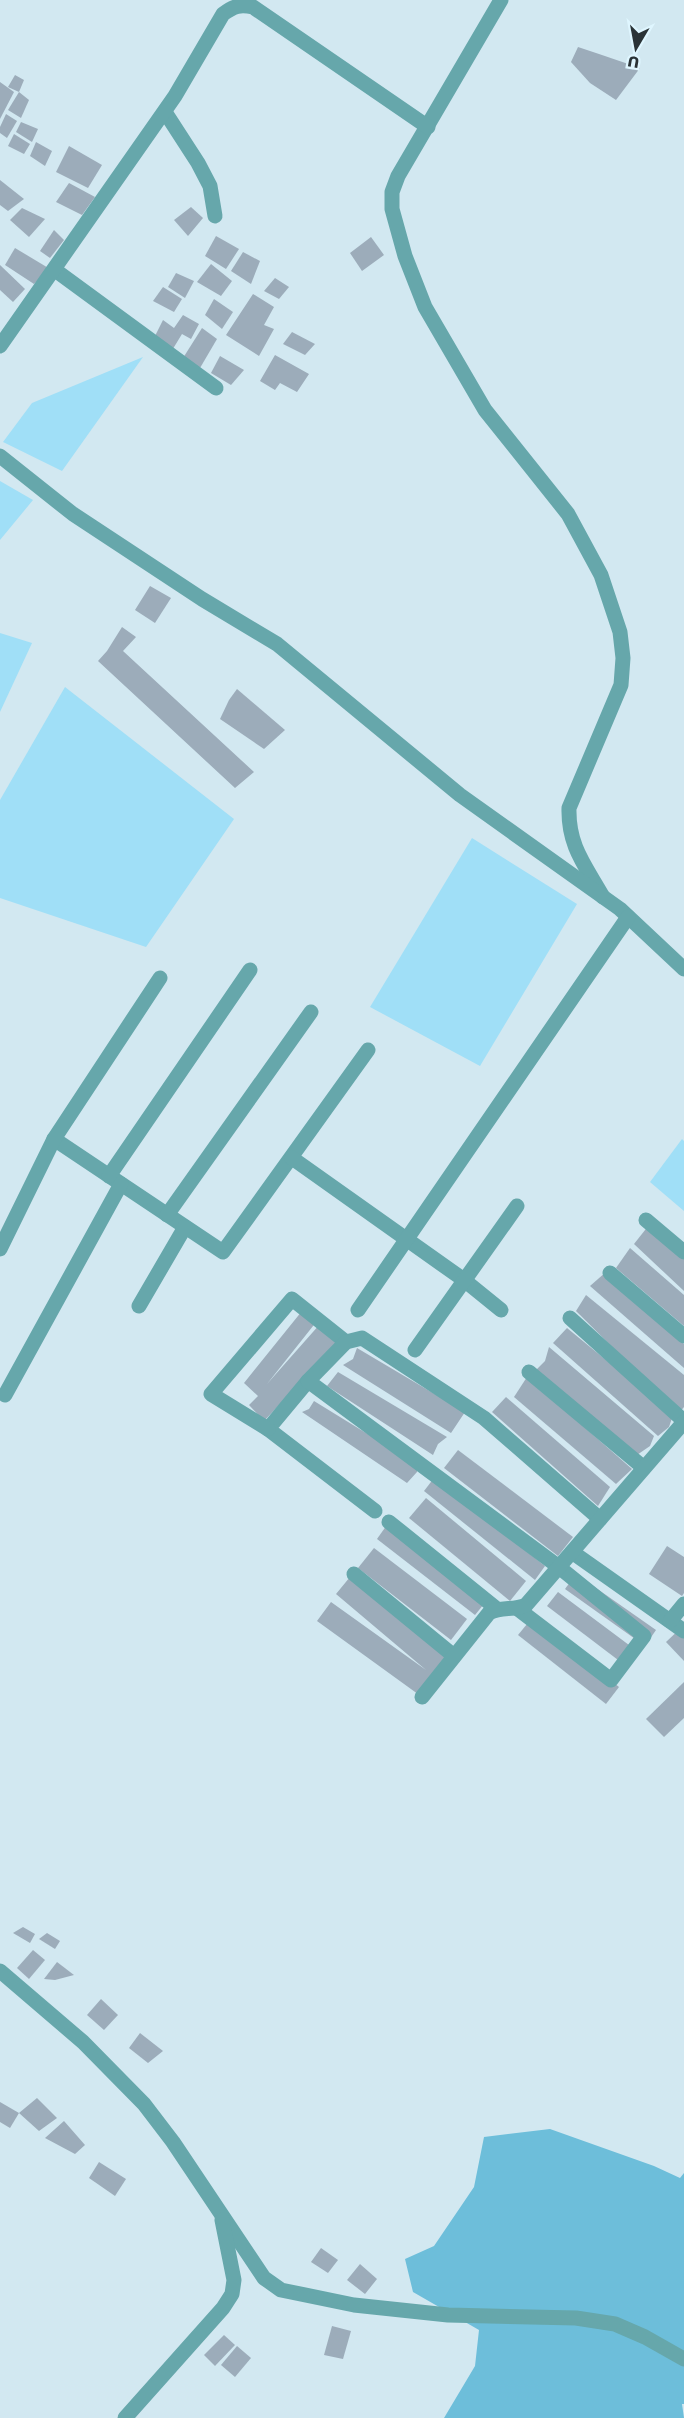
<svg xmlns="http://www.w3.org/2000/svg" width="684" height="2418" viewBox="0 0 684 2418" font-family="'Work Sans',sans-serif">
<rect width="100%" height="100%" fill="#d2e8f1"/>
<g fill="#a0dff7">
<polygon points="143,357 62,471 3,442 32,403"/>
<polygon points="0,481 33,500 0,540"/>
<polygon points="0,633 32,643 0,712"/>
<polygon points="65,687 234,819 146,947 0,898 0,800"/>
<polygon points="472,838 577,904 480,1066 370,1007"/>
<polygon points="682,1139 684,1141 684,1211 650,1182"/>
</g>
<polygon fill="#6dbeda" points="550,2129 654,2166 680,2178 684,2173 684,2404 682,2404 684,2418 444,2418 475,2366 479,2330 413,2292 405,2259 434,2246 474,2187 484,2137"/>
<g fill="#9cacba">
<polygon points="578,47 599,54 640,68 616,100 590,83 571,62"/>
<polygon points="15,75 24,80 19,92 8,87"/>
<polygon points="0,82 14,92 0,119"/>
<polygon points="19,92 29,100 21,118 8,110"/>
<polygon points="6,114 17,121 7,138 0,133 0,127"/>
<polygon points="21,122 38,129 32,142 16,132"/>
<polygon points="14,134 30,144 24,154 8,146"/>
<polygon points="36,142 52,151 45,166 30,156"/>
<polygon points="69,146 102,165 88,188 56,172"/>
<polygon points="0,180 24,199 8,211 0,205"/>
<polygon points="69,183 95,197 82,215 56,202"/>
<polygon points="191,207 203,218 188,236 174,220"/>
<polygon points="22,208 45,219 29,237 10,220"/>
<polygon points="54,230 64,240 50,258 40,251"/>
<polygon points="216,236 239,249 226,269 205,256"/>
<polygon points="371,237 384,255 362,271 350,253"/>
<polygon points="15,248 50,269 34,284 5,265"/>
<polygon points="243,252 260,261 251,284 231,271"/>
<polygon points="211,264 232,281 221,296 197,282"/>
<polygon points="0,265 25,289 13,302 0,290"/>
<polygon points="176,273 194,281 185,298 168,287"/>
<polygon points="275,278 289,287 279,299 264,291"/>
<polygon points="163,287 182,299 174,312 153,301"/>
<polygon points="253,294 274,307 264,325 274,329 259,356 226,335"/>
<polygon points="214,299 233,312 222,329 205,315"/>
<polygon points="183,315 199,324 191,339 182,334 171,352 154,338 163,320 174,328"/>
<polygon points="202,328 217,339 200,368 183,358"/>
<polygon points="292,332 315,344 305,355 283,344"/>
<polygon points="275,355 309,374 297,392 280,383 275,390 260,381"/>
<polygon points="220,356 244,370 231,385 211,373"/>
<polygon points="150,586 171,598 155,623 135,610"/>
<polygon points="122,627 136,637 123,651 254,772 235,788 98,661 107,651"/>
<polygon points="237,689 285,730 264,749 220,719 229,700"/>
<polygon points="649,1225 684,1256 684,1291 634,1244"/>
<polygon points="630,1248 684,1295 684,1326 616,1268"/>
<polygon points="606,1272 684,1344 684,1368 590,1286"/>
<polygon points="586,1295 684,1375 684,1407 679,1413 576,1311"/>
<polygon points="302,1311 317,1321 267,1384 320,1324 338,1342 264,1421 249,1405 258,1396 244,1383"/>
<polygon points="567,1328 673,1415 669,1427 658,1436 553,1343"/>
<polygon points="549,1347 654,1436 650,1446 634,1457 536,1370 545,1361"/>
<polygon points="357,1348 465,1412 451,1433 343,1365 353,1359"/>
<polygon points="338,1372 447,1437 438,1444 433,1455 327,1386"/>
<polygon points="527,1377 632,1469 616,1484 514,1397"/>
<polygon points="506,1397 610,1487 598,1506 492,1412"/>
<polygon points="314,1401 418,1465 417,1472 407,1483 302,1412 309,1409"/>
<polygon points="458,1450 573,1537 558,1556 444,1468"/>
<polygon points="434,1478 545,1566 535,1580 424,1491"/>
<polygon points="426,1498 526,1581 510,1601 409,1518"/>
<polygon points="389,1522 488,1599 475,1615 377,1539"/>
<polygon points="667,1546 684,1557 684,1593 682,1596 649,1574"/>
<polygon points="374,1548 467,1619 451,1640 358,1568"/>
<polygon points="576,1574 656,1630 645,1646 565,1589"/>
<polygon points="350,1577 445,1657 422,1697 317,1621 331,1602 426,1670 336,1594"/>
<polygon points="558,1592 633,1648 622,1663 547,1606"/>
<polygon points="532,1618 619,1687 606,1704 518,1635"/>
<polygon points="684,1625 684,1661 666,1642"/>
<polygon points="684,1682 684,1718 664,1737 646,1719"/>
<polygon points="23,1927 35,1934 30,1943 13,1933"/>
<polygon points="47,1933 60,1941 55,1949 39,1939"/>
<polygon points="33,1950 45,1960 29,1979 17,1968"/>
<polygon points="57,1962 74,1975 55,1980 44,1979"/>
<polygon points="101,1999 118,2015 104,2030 87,2015"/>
<polygon points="140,2033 163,2051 148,2063 129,2048"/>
<polygon points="37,2098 57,2118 39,2131 19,2113"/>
<polygon points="0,2102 19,2113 10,2128 0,2122"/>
<polygon points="64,2121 85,2145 75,2154 45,2138"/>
<polygon points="99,2162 126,2179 115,2196 89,2178"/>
<polygon points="321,2248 338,2260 328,2273 311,2262"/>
<polygon points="360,2264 377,2279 365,2294 347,2280"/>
<polygon points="332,2326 351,2331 343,2359 324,2355"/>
<polygon points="224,2335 235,2345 215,2366 204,2355"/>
<polygon points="237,2346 251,2358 235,2377 221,2365"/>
</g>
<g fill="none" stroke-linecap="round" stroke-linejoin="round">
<g stroke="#66a7ab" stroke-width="15">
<path d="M501 0 398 176 392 192V209L405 256 425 307 485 410 568 514 601 575 620 632 623 658 621 685 569 808C568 846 585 865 603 897"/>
<polyline points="165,112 198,163 210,186 215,216"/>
<polyline points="55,270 216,388"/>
<path d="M0 346 175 96 223 14C234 6 240 4 253 7L428 127"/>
<polyline points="0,456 73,514 202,599 277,644 460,795 620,909 684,969"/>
<polyline points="54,1139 223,1252 368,1050"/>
<polyline points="292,1158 464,1280 501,1310"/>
<polyline points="109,1176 250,970"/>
<polyline points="167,1215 311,1012"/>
<polyline points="646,1220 684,1252"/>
<polyline points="0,1249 54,1139 160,978"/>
<polyline points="610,1273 684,1336"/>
<polyline points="139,1306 185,1227"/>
<polyline points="358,1310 628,917"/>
<polyline points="570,1318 684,1421"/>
<polyline points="415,1350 517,1206"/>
<polyline points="529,1372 644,1468"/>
<polyline points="308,1381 268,1429 375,1511"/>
<polyline points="5,1395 121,1184"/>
<polyline points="268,1429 211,1394 292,1299 346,1342"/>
<polyline points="389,1522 497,1609"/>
<polyline points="572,1552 684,1631"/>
<polyline points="559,1567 308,1381 346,1342 362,1338 484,1418 600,1519"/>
<polyline points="354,1574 454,1656"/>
<polyline points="518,1609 611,1680 644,1636 565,1572"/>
<polyline points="670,1621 684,1604"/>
<path d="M422 1697 489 1613C501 1606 514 1611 526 1605L684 1422"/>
<polyline points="0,1971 83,2042 144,2104 173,2142 264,2278 281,2290 354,2305 448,2315 576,2318 615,2324 645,2337 684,2359"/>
<polyline points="125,2418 223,2308 232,2294 234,2280 222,2220"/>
</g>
</g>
<g transform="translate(636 48) rotate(190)" stroke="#dff6ff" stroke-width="4.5" paint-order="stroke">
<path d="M0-4.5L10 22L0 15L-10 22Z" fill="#2a3337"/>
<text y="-9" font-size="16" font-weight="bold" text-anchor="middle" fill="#2a3337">U</text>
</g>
</svg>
